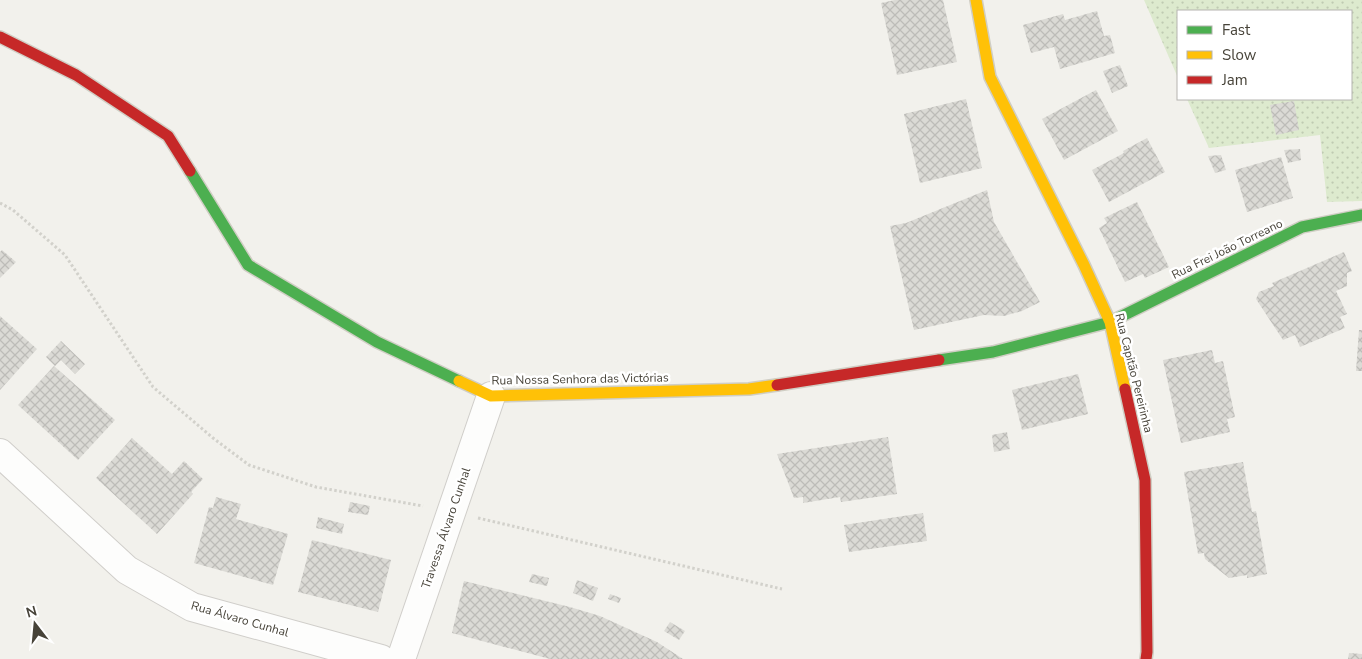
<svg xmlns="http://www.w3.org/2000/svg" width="1362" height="659" viewBox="0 0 1362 659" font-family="'Nunito Sans',sans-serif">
<defs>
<pattern id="grass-dots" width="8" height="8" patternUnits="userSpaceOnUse" patternTransform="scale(1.25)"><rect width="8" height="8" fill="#ddeace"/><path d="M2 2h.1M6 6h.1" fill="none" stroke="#bfcab2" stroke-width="1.8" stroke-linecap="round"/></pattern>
<pattern id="building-cross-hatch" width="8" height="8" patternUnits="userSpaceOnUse" patternTransform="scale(1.25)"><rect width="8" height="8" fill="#dbdad5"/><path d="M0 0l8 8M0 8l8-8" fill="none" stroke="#bdbcb8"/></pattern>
</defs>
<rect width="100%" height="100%" fill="#f2f1ec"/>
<polygon fill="url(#grass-dots)" points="1144,0 1362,0 1362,201 1327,202 1320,135 1209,148 1187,99 1351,99 1351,11 1178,11 1178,78"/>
<g fill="url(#building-cross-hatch)">
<polygon points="895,0 943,0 957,62 897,75 881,3"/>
<polygon points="1097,11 1104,36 1110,35 1115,53 1060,69 1054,47 1031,53 1023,25 1063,14 1065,20"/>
<polygon points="1120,65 1128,86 1112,93 1103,71"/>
<polygon points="1096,90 1118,131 1064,160 1042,119"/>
<polygon points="966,99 982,168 920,183 904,114"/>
<polygon points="1294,101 1299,130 1276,135 1270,105"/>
<polygon points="1147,138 1165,172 1109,202 1092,170 1124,153 1123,151"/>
<polygon points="1300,149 1301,160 1288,163 1284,150"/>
<polygon points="1221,155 1226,170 1215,173 1208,156"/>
<polygon points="1281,157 1293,198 1247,212 1235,170"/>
<polygon points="987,190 994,222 1040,302 1022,311 1004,316 984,315 914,330 890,226 906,223"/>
<polygon points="1137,202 1169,267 1145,278 1143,274 1125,282 1099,228 1107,223 1104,218"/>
<polygon points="2,250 16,262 0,278 0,252"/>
<polygon points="1344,252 1352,271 1347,273 1347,286 1336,291 1347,314 1340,317 1345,328 1300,347 1295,335 1283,340 1256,299 1259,292 1274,286 1272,283"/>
<polygon points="0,316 37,349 0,390"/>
<polygon points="1359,330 1362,330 1362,371 1356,371"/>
<polygon points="61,341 85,364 75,374 61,360 55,366 46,357"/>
<polygon points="1212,350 1215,363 1223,361 1235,417 1227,419 1230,432 1181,443 1163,360"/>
<polygon points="54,366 115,420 78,460 18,405"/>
<polygon points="1078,374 1088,414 1022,430 1012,390"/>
<polygon points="1007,432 1010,449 994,452 992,435"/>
<polygon points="888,437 897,494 841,502 840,497 803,503 803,497 794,498 777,454"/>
<polygon points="132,438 172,474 184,461 203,479 191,492 193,494 157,534 96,478"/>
<polygon points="1243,462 1252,512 1256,511 1267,574 1247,578 1247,575 1229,578 1205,559 1204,553 1198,554 1184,472"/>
<polygon points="216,497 241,504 236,519 288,534 273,585 194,563 209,507 213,508"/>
<polygon points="350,502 370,506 368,515 348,512"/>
<polygon points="923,513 927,541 849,552 844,525"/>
<polygon points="318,517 344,524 342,534 316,528"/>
<polygon points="312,540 391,560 378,612 298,592"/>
<polygon points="532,574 549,578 547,586 529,582"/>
<polygon points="577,580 598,588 593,601 573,593"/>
<polygon points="464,581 570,607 600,616 657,642 683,659 550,659 452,633"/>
<polygon points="610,594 621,598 619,603 608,599"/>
<polygon points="670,622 685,631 679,640 664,631"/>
<polygon points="1349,653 1362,654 1362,659 1348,659"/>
</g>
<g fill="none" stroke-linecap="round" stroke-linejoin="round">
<defs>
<g id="street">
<polyline points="0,453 127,570 192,607 381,659"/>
<polyline points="401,659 491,396"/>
</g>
<g id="fast">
<polyline points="190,171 248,265 377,342 459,381"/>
<polyline points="939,360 993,352 1110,322 1302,227 1362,215"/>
</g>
<g id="slow">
<polyline points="976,0 990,77 1084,265 1110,322 1125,389"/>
<polyline points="459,381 491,396 749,389 777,385"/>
</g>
<g id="jam">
<polyline points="0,37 76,75 168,136 190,171"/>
<polyline points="777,385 939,360"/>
<polyline points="1125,389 1145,480 1147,652 1146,659"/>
</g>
</defs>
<use href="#street" stroke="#d0ceca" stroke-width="30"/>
<use href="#fast" stroke="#d0cec4" stroke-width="14"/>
<use href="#slow" stroke="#d0cec4" stroke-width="14"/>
<use href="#jam" stroke="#d0cec4" stroke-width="14"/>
<g stroke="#d2d1cb" stroke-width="3" stroke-dasharray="2.5 2.5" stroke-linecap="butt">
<polyline points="0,203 13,210 65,255 153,387 213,438 249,465 316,487 423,506"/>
<polyline points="478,518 782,589"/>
</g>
<use href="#street" stroke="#fdfdfc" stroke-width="28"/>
<use href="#fast" stroke="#4caf50" stroke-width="11"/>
<use href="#slow" stroke="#ffc107" stroke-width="11"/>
<use href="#jam" stroke="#c62828" stroke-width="11"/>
</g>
<g text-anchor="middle" stroke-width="5" stroke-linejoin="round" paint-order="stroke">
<g font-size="12" fill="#474339" stroke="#fff">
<text transform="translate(1227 249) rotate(-26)" y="4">Rua Frei João Torreano</text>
<text transform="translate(1134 373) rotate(76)" y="4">Rua Capitão Pereirinha</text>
<text transform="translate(580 379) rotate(-1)" y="4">Rua Nossa Senhora das Victórias</text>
<text transform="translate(446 528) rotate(-71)" y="4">Travessa Álvaro Cunhal</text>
<text transform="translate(240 619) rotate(16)" y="4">Rua Álvaro Cunhal</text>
</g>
</g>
<rect x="1177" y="10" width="175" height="90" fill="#ffffff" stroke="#b5b4b0"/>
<rect x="1187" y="26" width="25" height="8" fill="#4caf50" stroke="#b5b4b0"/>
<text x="1222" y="35" font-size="15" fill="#474339">Fast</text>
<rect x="1187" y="51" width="25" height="8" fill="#ffc107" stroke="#b5b4b0"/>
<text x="1222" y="60" font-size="15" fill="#474339">Slow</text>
<rect x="1187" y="76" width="25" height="8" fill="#c62828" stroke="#b5b4b0"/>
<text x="1222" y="85" font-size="15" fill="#474339">Jam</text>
<g transform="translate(35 624) rotate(344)" stroke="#ffffff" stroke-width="4" paint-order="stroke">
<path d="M0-4L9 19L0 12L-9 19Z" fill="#474339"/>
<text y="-8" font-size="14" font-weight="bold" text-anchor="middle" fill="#474339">N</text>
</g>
</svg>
